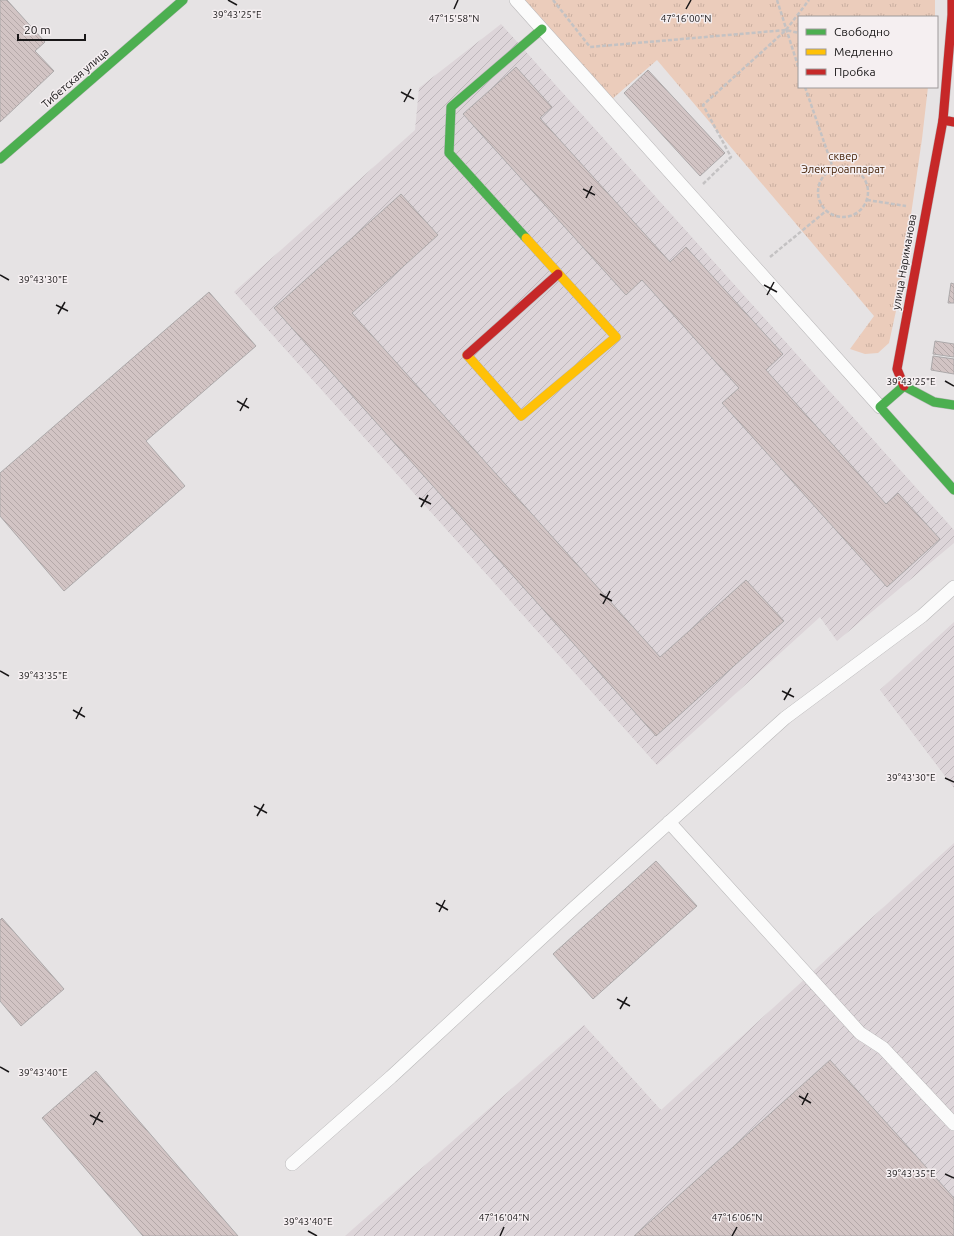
<svg xmlns="http://www.w3.org/2000/svg" width="954" height="1236" viewBox="0 0 954 1236" font-family="Ubuntu,sans-serif">
<defs>
<pattern id="industrial-furrows" width="10" height="10" patternUnits="userSpaceOnUse"><rect width="10" height="10" fill="#ddd5d9"/><path d="M-1 1l2-2M0 10L10 0M9 11l2-2" fill="none" stroke="#bdb6ba"/></pattern>
<pattern id="park-tufts" width="24" height="20" patternUnits="userSpaceOnUse"><rect width="24" height="20" fill="#ebccbb"/><path d="M3 7l-1-3M5 7V3M7 7l1-3M15 17l-1-3M17 17v-4M19 17l1-3" fill="none" stroke="#c9aea0"/></pattern>
<pattern id="building-back-hatch" width="6" height="6" patternUnits="userSpaceOnUse"><rect width="6" height="6" fill="#d2c4c4"/><path d="M-1 5l2 2M0 0l6 6M5-1l2 2" fill="none" stroke="#b4a8a8"/></pattern>
</defs>
<rect width="100%" height="100%" fill="#e6e3e4"/>
<g fill="url(#industrial-furrows)">
<polygon points="501,24 954,530 954,543 837,641 820,617 657,765 234,292 415,130 419,88"/>
<polygon points="954,622 954,788 880,690"/>
<polygon points="954,843 954,1236 345,1236 584,1025 661,1110"/>
</g>
<polygon fill="url(#park-tufts)" points="521,0 935,0 935,17 799,17 799,87 928,87 922,139 899,297 889,343 878,353 865,354 850,349 874,316 657,60 611,100"/>
<g fill="url(#building-back-hatch)" stroke="#aca9aa">
<polygon points="0,0 7,0 45,42 35,51 54,71 0,122"/>
<polygon points="516,67 552,107 540,118 670,262 686,247 783,354 766,370 886,504 898,493 940,539 887,587 722,403 739,388 642,280 626,295 463,114"/>
<polygon points="648,70 725,153 700,176 624,93"/>
<polygon points="401,194 438,235 352,313 660,657 746,580 784,621 656,736 274,308"/>
<polygon points="951,283 954,284 954,303 948,303"/>
<polygon points="209,292 256,346 146,441 185,486 64,591 0,516 0,473"/>
<polygon points="935,341 954,344 954,357 933,354"/>
<polygon points="933,356 954,359 954,374 931,370"/>
<polygon points="656,861 697,906 593,999 553,954"/>
<polygon points="2,918 64,989 21,1026 0,1001 0,920"/>
<polygon points="830,1060 954,1198 954,1236 634,1236"/>
<polygon points="96,1071 238,1236 143,1236 42,1118"/>
</g>
<g fill="none" stroke-linecap="round" stroke-linejoin="round">
<defs>
<g id="lane">
<polyline points="516,0 880,407"/>
<polyline points="669,822 860,1033 883,1048 954,1124"/>
<polyline points="292,1164 391,1077 574,908 785,718 922,616 954,587"/>
</g>
<g id="fast">
<polyline points="0,159 183,0"/>
<polyline points="526,238 449,153 451,107 542,29"/>
<polyline points="904,386 880,407 954,490"/>
<polyline points="904,386 934,402 954,405"/>
</g>
<polyline id="slow" points="467,355 521,416 616,337 526,238"/>
<g id="jam">
<polyline points="952,0 952,15 943,120 954,122"/>
<polyline points="467,355 558,274"/>
<polyline points="904,386 897,369 943,120"/>
</g>
</defs>
<use href="#lane" stroke="#b9b8b9" stroke-width="14"/>
<use href="#fast" stroke="#b9b8b9" stroke-width="10"/>
<use href="#slow" stroke="#b9b8b9" stroke-width="10"/>
<use href="#jam" stroke="#b9b8b9" stroke-width="10"/>
<g stroke="#c4c2c3" stroke-width="2.5" stroke-dasharray="4 2" stroke-linecap="butt">
<polyline points="553,0 590,47 786,30 799,33"/>
<polyline points="777,0 799,69"/>
<polyline points="805,87 833,168"/>
<circle cx="843" cy="192" r="25"/>
<polyline points="703,184 731,157 703,105 786,30 809,0"/>
<polyline points="867,200 906,206"/>
<polyline points="770,257 826,211"/>
</g>
<use href="#lane" stroke="#fbfbfb" stroke-width="13"/>
<use href="#fast" stroke="#4caf50" stroke-width="9"/>
<use href="#slow" stroke="#ffc107" stroke-width="9"/>
<use href="#jam" stroke="#c62828" stroke-width="9"/>
</g>
<path fill="none" stroke="#191718" stroke-width="1.5" d="M228 0 237 5M454 9 458 0M686 9 691 0M401 92 414 99M404 102 411 89M583 189 595 195M586 198 592 186M0 275 9 280M764 285 777 292M767 295 774 282M56 305 68 311M58 314 65 302M945 381 954 386M237 401 249 408M240 411 247 398M419 498 431 504M421 507 428 495M600 594 612 601M603 604 610 591M0 671 9 676M782 691 794 697M784 700 791 688M73 710 85 717M76 719 82 707M945 778 954 782M254 806 267 813M257 816 264 804M436 903 448 910M439 912 445 900M617 999 630 1006M620 1009 627 997M0 1067 9 1072M799 1096 811 1103M802 1105 808 1093M90 1115 103 1122M93 1125 100 1112M945 1174 954 1178M308 1231 317 1236M500 1236 504 1227M732 1236 737 1227"/>
<g text-anchor="middle" stroke-width="3" stroke-linejoin="round" paint-order="stroke">
<g font-size="11" fill="#191718" stroke="#f5eff1">
<text transform="translate(75 78) rotate(-41)" y="4">Тибетская улица</text>
<text transform="translate(904 262) rotate(-80)" y="4">улица Нариманова</text>
</g>
<g font-size="11" fill="#462207" stroke="#f5eff1">
<text x="843" y="160">cквер<tspan x="843" dy="13">Электроаппарат</tspan></text>
</g>
</g>
<g font-size="10" text-anchor="middle" fill="#191718" stroke="#f5eff1" stroke-width="3" stroke-linejoin="round" paint-order="stroke">
<text x="237" y="18">39°43'25"E</text>
<text x="454" y="22">47°15'58"N</text>
<text x="686" y="22">47°16'00"N</text>
<text x="43" y="283">39°43'30"E</text>
<text x="911" y="385">39°43'25"E</text>
<text x="43" y="679">39°43'35"E</text>
<text x="911" y="781">39°43'30"E</text>
<text x="43" y="1076">39°43'40"E</text>
<text x="911" y="1177">39°43'35"E</text>
<text x="504" y="1221">47°16'04"N</text>
<text x="737" y="1221">47°16'06"N</text>
<text x="308" y="1225">39°43'40"E</text>
</g>
<rect x="798" y="16" width="140" height="72" fill="#f5eff1" stroke="#9d999a"/>
<rect x="806" y="29" width="20" height="6" fill="#4caf50" stroke="#9d999a"/>
<text x="834" y="36" font-size="12" fill="#191718">Свободно</text>
<rect x="806" y="49" width="20" height="6" fill="#ffc107" stroke="#9d999a"/>
<text x="834" y="56" font-size="12" fill="#191718">Медленно</text>
<rect x="806" y="69" width="20" height="6" fill="#c62828" stroke="#9d999a"/>
<text x="834" y="76" font-size="12" fill="#191718">Пробка</text>
<path d="M18 34v6h67v-6" fill="none" stroke="#191718" stroke-width="2"/>
<text x="24" y="34" font-size="12" fill="#191718" stroke="#f5eff1" stroke-width="3" paint-order="stroke">20 m</text>
</svg>
